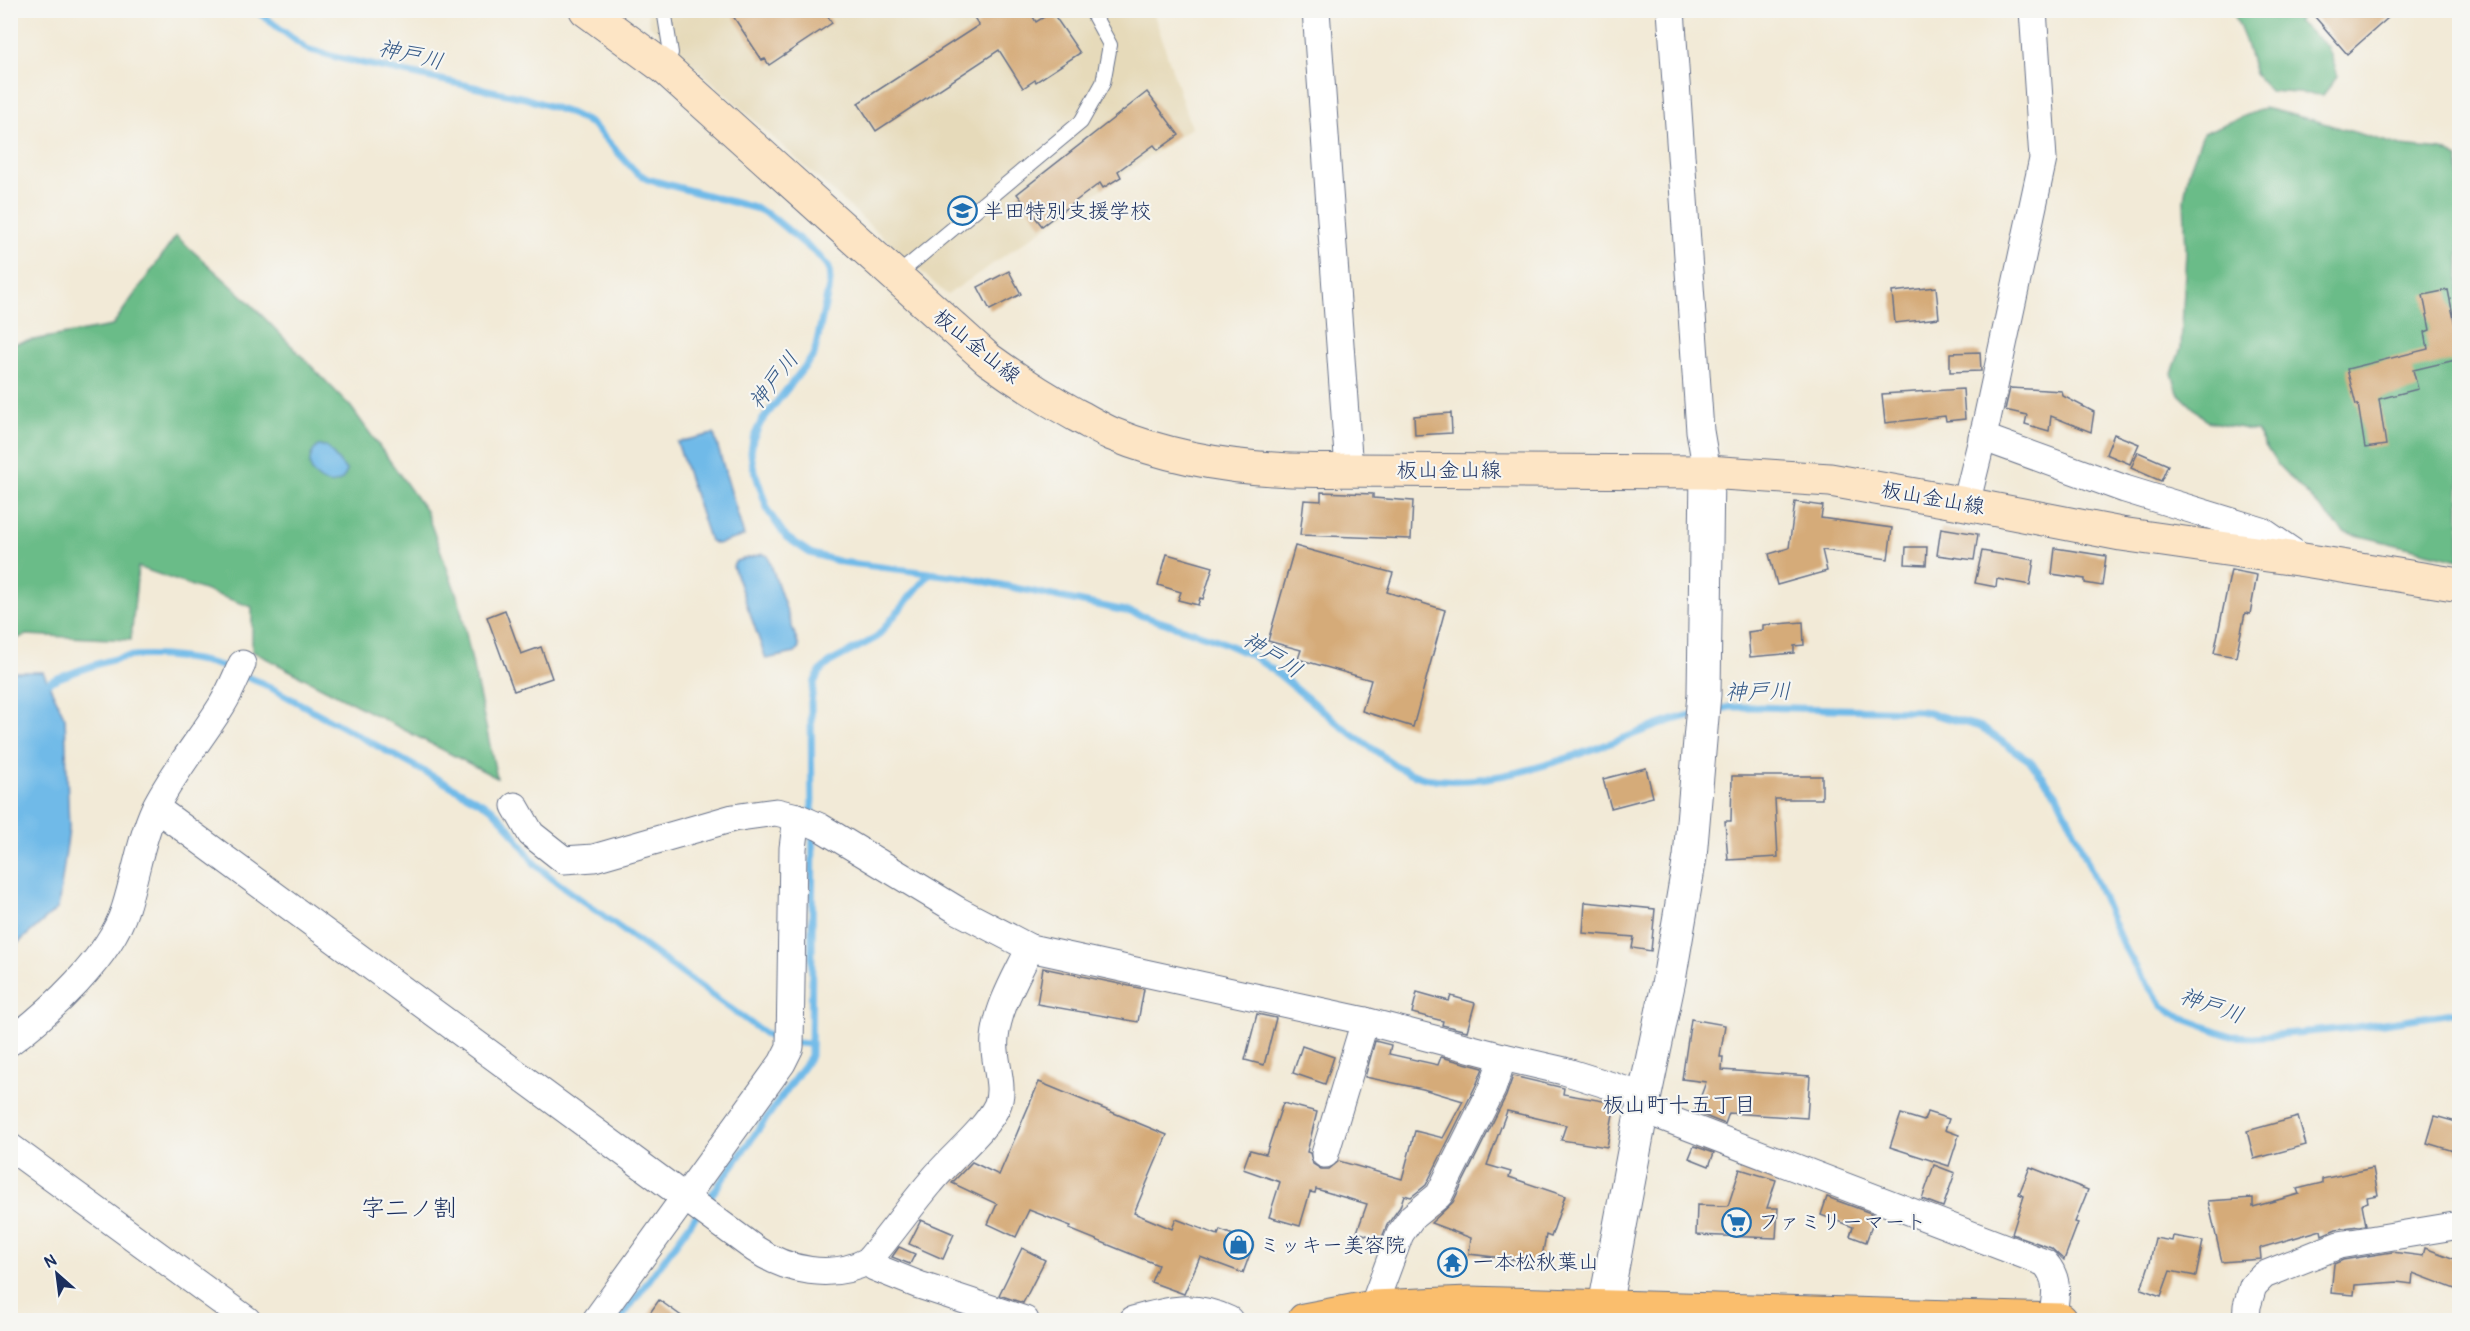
<svg xmlns="http://www.w3.org/2000/svg" width="2470" height="1331" viewBox="0 0 2470 1331" font-family="Pangolin,'Klee One',sans-serif">
<rect width="100%" height="100%" fill="#f6f6f2"/>
<filter id="ink" filterUnits="userSpaceOnUse"><feTurbulence type="fractalNoise" baseFrequency=".0167" numOctaves="2"/><feDisplacementMap in="SourceGraphic" scale="12" xChannelSelector="R" yChannelSelector="G"/><feConvolveMatrix kernelMatrix="1 2 1 2 8 2 1 2 1" color-interpolation-filters="sRGB"/></filter>
<filter id="wash" filterUnits="userSpaceOnUse"><feTurbulence type="fractalNoise" baseFrequency=".008" numOctaves="4" result="noise"/><feDisplacementMap in="SourceGraphic" scale="24" xChannelSelector="R" yChannelSelector="G"/><feGaussianBlur stdDeviation="1.35" result="paint"/><feColorMatrix in="noise" values="0 0 0 0 0 0 0 0 0 0 0 0 0 0 0 0 0 1.4 0 .05"/><feComposite in="paint" operator="in"/></filter>
<g filter="url(#wash)">
<rect width="100%" height="100%" fill="#f2ead7"/>
<polygon fill="#e6daba" points="647,11 1153,11 1191,128 947,295 649,25"/>
<g fill="#6abc88" stroke="#427673" stroke-width="1.5">
<polygon points="2233,11 2307,11 2297,21 2328,47 2338,76 2323,95 2270,91 2255,74 2245,40"/>
<polygon points="2264,108 2313,120 2401,146 2443,150 2459,158 2459,560 2344,532 2277,464 2256,431 2207,421 2178,393 2172,373 2181,348 2186,251 2184,199 2189,171 2203,133"/>
<polygon points="176,236 246,299 351,407 426,511 459,601 497,778 252,651 252,607 138,567 131,640 26,635 11,641 11,344 112,326"/>
</g>
<g fill="#70bae8" stroke="#4674a3" stroke-width="1.5">
<polygon points="714,434 744,536 717,544 710,541 677,442"/>
<path d="M318 446H326L347 471C336 501 292 470 318 446Z"/>
<polygon points="763,554 768,556 799,647 795,653 766,659 733,566 736,561"/>
<polygon points="11,672 43,672 65,718 69,829 58,908 11,949"/>
</g>
<g fill="none" stroke-linecap="round" stroke-linejoin="round">
<g stroke="#70bae8" stroke-width="7">
<path d="M255 10 307 49 339 58 525 98 570 113 592 124 635 171 647 179 758 209 771 216 818 255 829 268 830 282 814 355 761 422 753 439 751 453 753 466 768 511 786 537 810 553 841 562 968 578 1130 612 1215 639 1251 655 1276 672 1341 726 1398 767C1406 771 1415 776 1424 778 1486 789 1561 761 1619 740 1643 731 1667 720 1692 715"/>
<polyline points="244,676 264,684 491,808 508,826 535,864 554,880 775,1041 786,1042"/>
<path d="M42 686C51 680 61 677 72 673 88 667 107 660 125 657 156 653 205 658 234 671"/>
<polyline points="1712,711 1730,707 1751,707 1921,711 1981,727 2030,761 2057,795 2075,832 2122,943 2141,976 2163,1006 2182,1018 2231,1036 2254,1037 2349,1028 2460,1012"/>
<polyline points="812,815 811,702 814,683 820,671 832,661 876,638 929,574"/>
<polyline points="797,1043 811,1044"/>
<polyline points="705,1204 811,1056 813,829"/>
<polyline points="620,1320 698,1213"/>
</g>
</g>
<g id="blocks">
<g fill="#d5ab79">
<polygon points="729,10 824,10 832,23 769,65 765,59 762,60"/>
<polygon points="969,10 1029,10 1036,22 1052,12 1080,53 1036,82 1035,80 1023,88 999,50 876,131 858,103 979,25"/>
<polygon points="2309,10 2397,10 2347,54"/>
<polygon points="1147,92 1179,135 1158,150 1154,145 1118,171 1121,177 1103,188 1100,183 1042,226 1017,194"/>
<polygon points="1009,271 1021,294 990,310 978,287"/>
<polygon points="1936,287 1939,318 1895,323 1892,292"/>
<polygon points="2448,290 2455,325 2460,323 2460,359 2413,370 2418,389 2379,399 2386,445 2365,448 2358,404 2356,405 2347,369 2428,349 2425,332 2430,330 2423,295"/>
<polygon points="1980,352 1981,371 1950,372 1950,353"/>
<polygon points="2010,388 2062,391 2063,396 2094,412 2091,432 2051,416 2049,431 2025,424 2027,415 2005,410"/>
<polygon points="1963,389 1965,419 1946,421 1945,416 1885,423 1882,394"/>
<polygon points="1451,413 1452,433 1415,435 1414,416"/>
<polygon points="2114,434 2139,444 2130,464 2106,454"/>
<polygon points="2138,452 2168,465 2161,481 2131,468"/>
<polygon points="1321,492 1373,494 1373,498 1413,501 1411,539 1300,535 1304,500 1321,501"/>
<polygon points="1795,502 1823,506 1821,518 1892,528 1888,559 1822,550 1827,571 1777,585 1769,554 1789,548"/>
<polygon points="1941,528 1978,534 1974,560 1937,555"/>
<polygon points="1295,546 1393,573 1387,592 1445,610 1413,727 1362,711 1371,680 1298,659 1301,650 1268,641"/>
<polygon points="1906,547 1927,547 1926,565 1905,564"/>
<polygon points="2055,548 2106,556 2102,586 2085,583 2085,579 2052,574"/>
<polygon points="1982,551 2034,560 2030,585 1997,579 1996,587 1975,583"/>
<polygon points="1167,554 1213,567 1203,599 1200,598 1198,605 1178,600 1181,592 1158,585"/>
<polygon points="2231,570 2257,575 2250,614 2245,613 2236,657 2214,653"/>
<polygon points="505,610 521,654 541,647 552,678 514,691 487,617"/>
<polygon points="1803,622 1804,645 1794,646 1794,653 1750,657 1748,632 1763,630 1763,625"/>
<polygon points="1646,768 1653,797 1611,808 1603,779"/>
<polygon points="1732,776 1822,776 1822,799 1775,799 1778,857 1728,860 1725,821 1731,821"/>
<polygon points="1585,902 1655,909 1651,951 1632,948 1634,937 1583,933"/>
<polygon points="1043,968 1144,989 1138,1022 1037,1004"/>
<polygon points="1417,992 1449,1001 1451,996 1475,1003 1467,1031 1442,1025 1443,1021 1412,1013"/>
<polygon points="1257,1014 1276,1018 1264,1065 1245,1060"/>
<polygon points="1691,1019 1725,1025 1720,1057 1723,1057 1722,1070 1810,1076 1807,1118 1729,1113 1725,1124 1695,1112 1706,1082 1682,1079"/>
<polygon points="1375,1041 1391,1045 1389,1054 1438,1065 1441,1057 1483,1068 1477,1083 1426,1185 1411,1197 1404,1195 1400,1207 1387,1225 1381,1240 1357,1232 1367,1204 1316,1189 1315,1193 1310,1192 1300,1226 1269,1217 1280,1182 1243,1169 1250,1150 1266,1154 1283,1103 1317,1112 1307,1152 1310,1153 1313,1164 1321,1169 1329,1169 1339,1161 1402,1179 1415,1131 1443,1138 1463,1101 1423,1089 1365,1077"/>
<polygon points="1302,1046 1334,1057 1325,1084 1293,1073"/>
<polygon points="1513,1076 1564,1088 1563,1094 1615,1103 1607,1147 1561,1140 1566,1125 1507,1111 1487,1165 1511,1172 1509,1177 1565,1196 1551,1237 1546,1235 1540,1268 1518,1265 1519,1260 1469,1254 1471,1238 1431,1223 1453,1202 1506,1096"/>
<polygon points="1039,1082 1167,1135 1134,1213 1172,1229 1176,1219 1218,1235 1220,1230 1254,1243 1243,1273 1200,1257 1184,1294 1151,1282 1158,1265 1069,1229 1071,1226 1029,1210 1016,1237 988,1224 997,1204 952,1183 972,1162 999,1175"/>
<polygon points="1927,1112 1949,1119 1945,1130 1959,1135 1949,1166 1890,1147 1901,1114 1924,1121"/>
<polygon points="2435,1116 2460,1123 2460,1153 2427,1143"/>
<polygon points="2298,1117 2306,1145 2254,1159 2247,1131"/>
<polygon points="1694,1146 1714,1153 1709,1166 1689,1158"/>
<polygon points="1934,1165 1955,1173 1943,1207 1922,1199"/>
<polygon points="2030,1167 2088,1190 2075,1222 2078,1223 2064,1260 2051,1248 2012,1234 2024,1196 2019,1194"/>
<polygon points="2373,1168 2378,1195 2367,1197 2368,1202 2362,1204 2366,1225 2336,1229 2322,1235 2321,1230 2260,1248 2261,1259 2222,1262 2208,1201 2253,1198 2253,1207 2299,1194 2297,1189 2322,1183 2322,1179"/>
<polygon points="1740,1169 1776,1180 1767,1208 1778,1208 1776,1238 1696,1235 1697,1205 1728,1206"/>
<polygon points="1827,1197 1876,1215 1866,1242 1850,1236 1853,1227 1821,1215"/>
<polygon points="921,1220 954,1234 943,1259 909,1244"/>
<polygon points="2173,1236 2203,1241 2196,1276 2170,1271 2161,1296 2141,1289 2150,1262 2155,1238 2172,1241"/>
<polygon points="899,1247 915,1254 910,1264 892,1257"/>
<polygon points="1022,1248 1045,1260 1023,1303 999,1295"/>
<polygon points="2425,1248 2460,1261 2460,1291 2413,1273 2412,1284 2397,1282 2355,1285 2354,1295 2331,1293 2334,1264 2343,1260 2392,1252 2423,1256"/>
<polygon points="659,1300 687,1320 645,1320"/>
</g>
</g>
</g>
<g filter="url(#ink)">
<use href="#blocks" fill-opacity="0" stroke="#667088" stroke-width="1.5"/>
<g fill="none" stroke-linecap="round" stroke-linejoin="round">
<defs>
<g id="service">
<polyline points="664,10 671,53 665,68"/>
<polyline points="896,276 1081,122 1103,83 1110,45 1091,10"/>
</g>
<g id="minor">
<polyline points="1316,10 1349,470"/>
<polyline points="1671,10 1700,431 1707,472"/>
<polyline points="1982,437 2125,489 2262,531 2303,559"/>
<polyline points="1966,504 1987,419 2043,159 2033,10"/>
<polyline points="515,806 531,834 564,860 594,858 733,818 776,812 797,817 820,827 957,910 1030,948 1365,1021 1503,1057 1564,1071 1644,1096"/>
<path d="M156 808 755 1249C787 1271 832 1280 868 1261 890 1235 909 1208 931 1182 949 1159 984 1132 997 1106 1006 1086 992 1059 995 1038 998 1006 1017 976 1030 948"/>
<path d="M10 1042C50 1012 110 957 125 909 136 875 140 841 155 808 173 772 201 739 222 705 230 692 236 677 242 664"/>
<path d="M1642 1109 2045 1263C2061 1281 2055 1299 2052 1320"/>
<polyline points="10,1147 247,1320"/>
<polyline points="1325,1154 1365,1021"/>
<polyline points="868,1261 874,1267 919,1285 1025,1320"/>
<polyline points="1373,1307 1400,1234 1412,1217 1439,1195 1492,1089 1503,1057"/>
<polyline points="596,1320 782,1063 790,1047 793,848 797,817"/>
<path d="M1133 1320C1168 1310 1194 1303 1229 1320"/>
<polyline points="2246,1320 2247,1306 2253,1286 2264,1275 2339,1245 2460,1225"/>
</g>
<polyline id="tertiary" points="1605,1306 1642,1109 1669,980 1690,857 1704,694 1707,472"/>
<path id="secondary" d="M586 10 665 68 988 359C1017 380 1045 398 1076 415 1088 421 1100 429 1112 434 1187 465 1269 473 1349 470L1707 472 1830 480 1966 504 2121 534 2304 560 2460 585"/>
<polyline id="primary" points="1304,1320 1373,1307 1469,1303 2061,1320"/>
</defs>
<use href="#service" stroke="#667088" stroke-width="16"/>
<use href="#minor" stroke="#667088" stroke-width="29"/>
<use href="#tertiary" stroke="#667088" stroke-width="35"/>
<use href="#secondary" stroke="#667088" stroke-width="35"/>
<use href="#primary" stroke="#667088" stroke-width="35"/>
<use href="#service" stroke="#fff" stroke-width="14"/>
<use href="#minor" stroke="#fff" stroke-width="27"/>
<use href="#tertiary" stroke="#fff" stroke-width="33"/>
<use href="#secondary" stroke="#fde5c5" stroke-width="33"/>
<use href="#primary" stroke="#fabe6d" stroke-width="33"/>
</g>
</g>
<defs>
<symbol id="school-ring" viewBox="-11 -11 22 22"><circle r="9.5" fill="#f6f6f2" stroke="#1f6fb2" stroke-width="1.5"/><path d="M0-5L7-2L0 1L-7-2ZM-4 1L0 2.5L4 1V4Q0 6-4 4Z" fill="#1f6fb2"/></symbol>
<symbol id="supermarket-ring" viewBox="-11 -11 22 22"><circle r="9.5" fill="#f6f6f2" stroke="#1f6fb2" stroke-width="1.5"/><path d="M-6-5.5h2.5l.6 2H6L4.5 2H-2.5L-4.4-4H-6ZM-1.5 3.2a1.3 1.3 0 1 0 .1 0ZM3 3.2a1.3 1.3 0 1 0 .1 0Z" fill="#1f6fb2"/></symbol>
<symbol id="shop-ring" viewBox="-11 -11 22 22"><circle r="9.5" fill="#f6f6f2" stroke="#1f6fb2" stroke-width="1.5"/><path d="M-5-2.5h2.3a2.7 3.5 0 0 1 5.4 0H5L5.5 6h-11ZM-1.5-2.5h3a1.5 2.3 0 0 0-3 0Z" fill="#1f6fb2"/></symbol>
<symbol id="temple-ring" viewBox="-11 -11 22 22"><circle r="9.5" fill="#f6f6f2" stroke="#1f6fb2" stroke-width="1.5"/><path d="M0-6L5-2H3V0L6.5 2.5H4V6H1.5V3h-3V6H-4V2.5H-6.5L-3 0V-2H-5Z" fill="#1f6fb2"/></symbol>
</defs>
<g fill-rule="evenodd">
<use href="#school-ring" x="946" y="194" width="33" height="33"/>
<use href="#supermarket-ring" x="1720" y="1206" width="33" height="33"/>
<use href="#shop-ring" x="1222" y="1228" width="33" height="33"/>
<use href="#temple-ring" x="1436" y="1246" width="33" height="33"/>
</g>
<g text-anchor="middle" stroke-width="4.5" stroke-linejoin="round" paint-order="stroke">
<g font-size="21" fill="#1b2f5e" stroke="#f6f6f2" text-anchor="start">
<text x="983" y="218">半田特別支援学校</text>
<text x="1758" y="1229">ファミリーマート</text>
<text x="1259" y="1252">ミッキー美容院</text>
<text x="1473" y="1269">一本松秋葉山</text>
</g>
<g font-size="21" fill="#1b2f5e" stroke="#f6f6f2">
<text transform="translate(977 346) rotate(39)" y="7">板山金山線</text>
<text x="1449" y="477">板山金山線</text>
<text transform="translate(1933 498) rotate(10)" y="7">板山金山線</text>
</g>
<g font-size="22" font-style="italic" fill="#355987" stroke="#f6f6f2">
<text transform="translate(411 54) rotate(13)" y="8">神戸川</text>
<text transform="translate(773 380) rotate(-52)" y="8">神戸川</text>
<text transform="translate(1273 654) rotate(33)" y="8">神戸川</text>
<text transform="translate(1758 691) rotate(-1)" y="8">神戸川</text>
<text transform="translate(2212 1005) rotate(19)" y="8">神戸川</text>
</g>
<g font-size="22" fill="#1b2f5e" stroke="#f6f6f2">
<text x="1679" y="1112">板山町十五丁目</text>
</g>
<g font-size="24" fill="#1b2f5e" stroke="#f6f6f2">
<text x="409" y="1216">字二ノ割</text>
</g>
</g>
<rect width="2470" height="1331" fill="none" stroke="#f6f6f2" stroke-width="36"/>
<g transform="translate(57 1274) rotate(332)" stroke="#f6f6f2" stroke-width="4.5" paint-order="stroke">
<path d="M0-4.5L10 22L0 15L-10 22Z" fill="#1b2f5e"/>
<text y="-9" font-size="16" font-weight="bold" text-anchor="middle" fill="#1b2f5e">N</text>
</g>
</svg>
